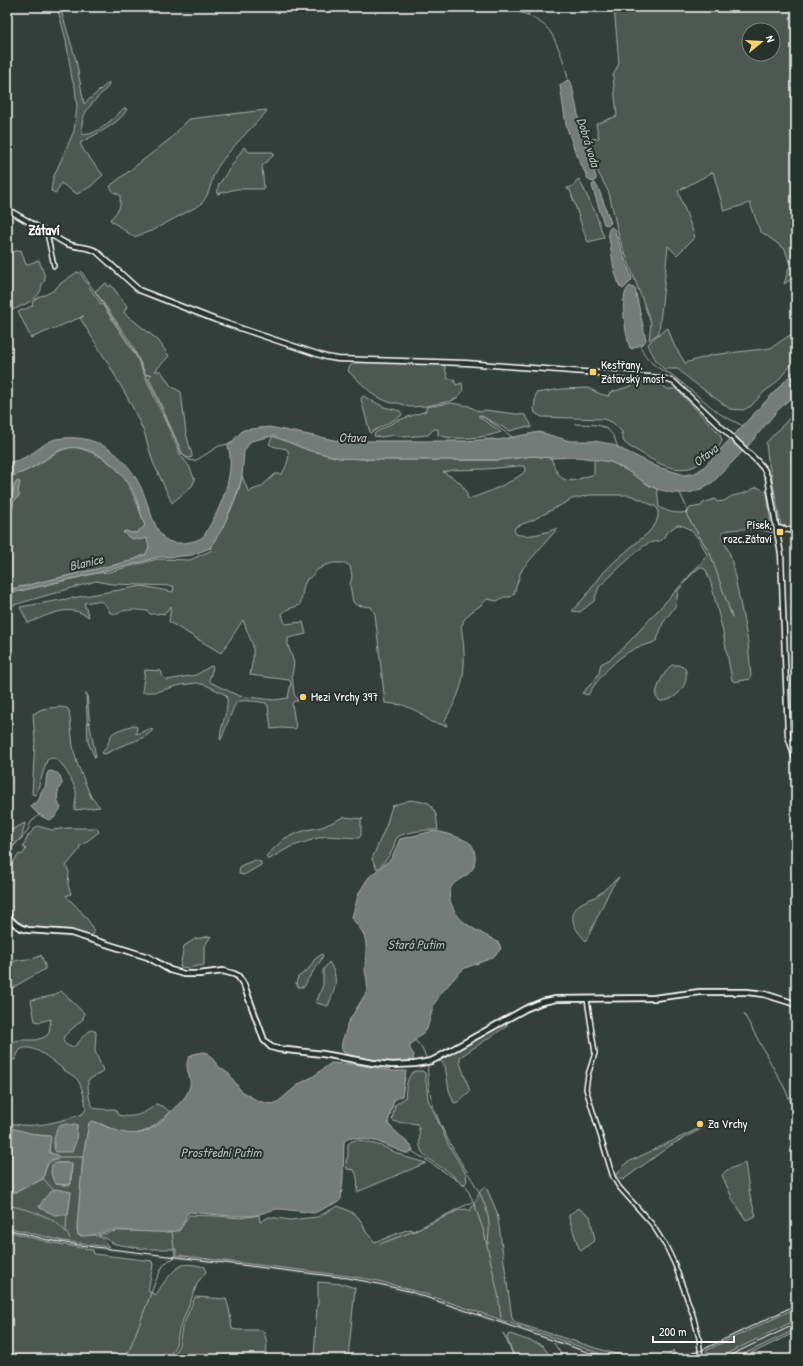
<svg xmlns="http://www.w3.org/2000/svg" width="803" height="1366" viewBox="0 0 803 1366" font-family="'Patrick Hand',sans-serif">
<rect width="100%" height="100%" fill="#333f3a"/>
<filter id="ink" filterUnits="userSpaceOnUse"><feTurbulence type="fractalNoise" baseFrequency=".025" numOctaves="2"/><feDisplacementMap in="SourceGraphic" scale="8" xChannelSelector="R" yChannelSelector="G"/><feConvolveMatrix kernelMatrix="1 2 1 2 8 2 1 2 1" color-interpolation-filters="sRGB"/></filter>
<g filter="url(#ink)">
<g fill="#404c47">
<polygon points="7,1227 49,1238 78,1244 349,1276 379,1281 425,1294 588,1350 612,1356 633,1359 603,1359 595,1357 423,1299 378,1286 348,1280 78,1248 48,1242 7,1231"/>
<polygon points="796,1303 796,1308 701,1353 680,1359 652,1359 675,1356 700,1349"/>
<polygon points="796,1320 796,1329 734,1359 716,1359"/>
</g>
<g fill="#4d5853" stroke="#a6aca9" fill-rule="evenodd">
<path d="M57 7H60L76 60 84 104 109 82 108 87C98 98 83 109 82 124 81 128 83 129 82 134 94 138 116 116 124 108L127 109C121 123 94 135 80 143L84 151 103 175 90 187 77 194 61 183 56 193 51 191 53 178 74 131 77 107 75 87 72 79 66 40Z"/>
<path d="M614 7H796V225L790 226 796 228V276L784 284 790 265 785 249 760 231 750 203 724 211 713 172 678 191 695 237 677 255 668 246 659 333 649 340 651 323 619 237 609 193 589 155 585 140 599 138 596 124 617 116 613 76 619 63ZM749 30H773V54H749Z"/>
<path d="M266 110 267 111C250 130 231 147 217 168 210 180 211 195 200 205L151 231 137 236 134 237 131 235 110 220C119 209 121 209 120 195L113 192 110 186 170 139 189 119Z"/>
<polygon points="244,147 249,152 273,152 274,155 262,166 264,189 236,189 217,194 218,186"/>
<polygon points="579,179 596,214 604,238 588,242 586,238 570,190 568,190 567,188 571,187 576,183 576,181"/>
<path d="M21 250 26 265 39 260 44 274 45 280C41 284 42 288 40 292 34 302 17 308 7 312V253Z"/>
<path d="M77 272 80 273 100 303V305L102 304 136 356 181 456 189 466 195 480 192 486 172 503 153 462 144 432 131 404 108 363 80 318 84 316 31 338 19 313 18 312C23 309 28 309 33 305L32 302 40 296 45 295 54 290 61 283Z"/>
<polygon points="106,283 109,287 111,285 127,306 124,313 158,340 169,356 155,371 161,371 171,386 181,392 186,433 192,455 192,457 190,458 185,457 182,453 150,380 149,378 152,374 146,375 131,343 95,291"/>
<path d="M668 328 674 345 685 363 712 355 771 348 796 331V359L775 384 764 392 751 406 743 410 730 409 688 378 678 369H664C656 362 652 354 648 344L654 338Z"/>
<path d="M363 362 444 364 448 379H454L456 385 462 383 463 391 457 398 451 401 426 406 409 407 399 403H391L375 396 348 371C349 363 356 363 363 362Z"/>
<path d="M646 381 660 382 667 389H676L718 432 721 437 722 441C718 451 700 466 689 468 669 472 651 459 634 449 631 448 627 445 624 442 623 440 622 436 621 433H623L612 422 603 419 542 417 535 413 534 408 536 393 562 389 588 388 600 394 609 396V393Z"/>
<polygon points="363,396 384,407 400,411 402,414 401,416 370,433 361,399"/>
<path d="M451 403 469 406 476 410 481 412 484 410 525 415 531 424V428L524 427 510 431 479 415V417L501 432C485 438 455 441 438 435V429H434L428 435 405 437 393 435 382 437 374 436 375 433 396 421 426 411V407Z"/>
<polygon points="796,411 796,452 793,454 791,458 793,461 796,459 796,529 781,526 772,478 768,460 766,443"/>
<path d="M273 436 308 450 340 458 389 460H500L533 456 551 458C557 475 562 486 582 478 586 476 591 476 594 474V459C600 460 607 460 613 463 629 469 641 482 657 489L659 507C670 513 676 514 689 512L688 511 690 508 701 506 703 503 715 499 717 502 724 501 732 496 745 493 757 487 767 492 772 533C764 528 730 528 722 532V536L731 557 748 642 751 675 750 679 734 682 732 680 723 632 711 583 706 570 700 567 690 576 678 591 676 605 663 623 657 640C651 645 642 645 634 649 617 657 598 678 588 695L582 693 595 680 599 673 600 667 601 664 612 658 630 641 701 563 707 555C702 543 692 525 677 525L666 533 663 539 659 541 649 543 642 547 620 567 599 587 594 601 580 612 572 611 584 598 604 572 616 560 649 532 656 523 658 516V509L656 507 640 499 629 495H590L572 499 533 520 515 527 514 530 516 534C527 538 546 533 557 528V529L523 568 520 574 514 594 511 597H504L497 601 487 599 481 605 470 613 463 621V624L461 626C465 651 467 675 456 699 453 707 448 713 445 721L447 726 431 722 417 711 403 705 385 703 375 614 371 607 356 605 353 602 350 585 352 576 350 566 345 563H333L326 565 317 570 311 577 307 579 304 585 300 605 286 610 282 614 285 624 303 622 306 634 288 638V645L294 663 292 675 294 694 298 701H294L292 704 296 728 295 729 282 728 271 729 268 706 266 703C260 702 243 699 237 702 234 704 224 733 221 740L220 739C220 725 231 708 226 695L206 685 197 683 181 685 155 692H142L145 670 161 671 163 677 167 680 196 675 209 667 212 666 213 668 209 680 212 683 239 696 274 700 288 698 291 683 289 680 250 675 253 658V646L243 620 221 653 169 622 171 606 164 614 159 613 158 614H150L147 611C139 610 123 608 118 614L110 613C104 598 98 601 84 603L89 617C68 603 49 615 28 623L20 607 142 586 173 592 174 586 111 584 96 581 7 607V594L98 573 109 572 157 559 190 560 212 550 210 548C223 526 238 501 242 476L249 493 252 490 261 487 275 474H282C286 466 290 460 288 450 281 446 276 449 269 444ZM519 466H524L525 471C518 480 480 496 468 499 465 483 457 480 443 472L453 470 486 469Z"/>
<path d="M74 447C120 458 131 484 145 526L136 533H131L125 531 123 533 147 538 149 547 146 554 131 561 7 590V516L13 507V502L16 498 19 482 15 484 11 498 7 504V477C17 475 27 471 37 465 51 457 56 450 74 447Z"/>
<path d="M672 665H678L685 668C691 683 676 702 660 701L656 697C655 690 665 669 672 665Z"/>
<polygon points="796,675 796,755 791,739 790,729 789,691 792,676"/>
<polygon points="86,693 87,694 90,726 96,757 95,758 88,742"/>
<path d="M59 707 67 708 69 710 73 746 77 763 91 797 100 807 75 810C74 804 77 797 76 791 74 784 61 758 53 758 51 758 49 759 47 760L36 795 32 794 35 741 33 714 42 709Z"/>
<path d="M133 725 137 727 136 734 150 729 153 730C144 740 130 742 119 747 114 749 110 752 105 754L102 753C108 745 107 745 111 736 113 730 127 728 133 725Z"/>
<path d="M410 800 429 803 436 814 438 830C431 829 403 832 398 837 395 840 394 845 393 849 389 857 384 863 377 869L372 859 386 826 392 806Z"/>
<polygon points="344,817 363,819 361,820 361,835 359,838 326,836 318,838 290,847 268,860 266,856 285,838 306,830 322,827"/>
<polygon points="25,823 22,836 13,847 7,865 7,832"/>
<path d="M37 826 52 830 68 828H97L99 832 79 847 80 849 66 866 69 872 68 885 71 894 66 896C75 905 93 922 94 934 88 937 82 933 76 932 60 928 43 929 27 927L21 925 11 917 7 910V871L19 854 22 855 26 849 23 847 28 836Z"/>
<polygon points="255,860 261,862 261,865 244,875 239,874 240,866"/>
<path d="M619 877 610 890 586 941C577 932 566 918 578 906 583 901 589 900 595 897 604 891 611 883 619 877Z"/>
<polygon points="211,936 204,947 204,965 188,968 180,967 184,946 195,939"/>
<path d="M322 954 323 956C318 967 309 975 304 987H298L296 983 298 977 308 970 315 959Z"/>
<path d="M41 955 45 965V969L7 991V965C20 956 32 962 41 955Z"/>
<path d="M329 962C340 979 335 989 328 1006L316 1003 323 985V970Z"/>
<path d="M61 991 84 1013 83 1019 64 1036C63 1040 63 1043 67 1045 75 1051 80 1040 84 1035 87 1032 90 1031 93 1029L95 1031 96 1033 95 1051 103 1070 101 1073 88 1080C88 1086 88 1105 95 1108 100 1110 109 1109 115 1109L118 1115C132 1119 146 1114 156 1104L164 1107 170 1112C154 1128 136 1142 112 1129 103 1125 98 1121 89 1123L83 1157 77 1232 81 1236C96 1234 100 1234 109 1247L63 1241 7 1227V1192H16L43 1179C46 1169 46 1161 57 1160V1155L52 1154 49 1151 50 1136C36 1136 20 1132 7 1127V1122C31 1130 57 1122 80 1115 82 1114 84 1113 85 1111 88 1107 81 1083 77 1079 73 1075 68 1073 64 1070 55 1063 32 1041 20 1050 18 1052 17 1056 16 1059L7 1062V1043L20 1040H36L45 1037 49 1033 51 1019 39 1022 35 1021 31 1000 52 996ZM77 1125 76 1141 55 1150V1138ZM56 1163H70L72 1164 71 1184 69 1186 56 1184ZM71 1192 68 1214 39 1207 50 1193Z"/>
<polygon points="506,1022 507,1026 460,1057 460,1063 470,1091 458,1102 454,1103 449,1090 445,1066 441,1061 436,1062"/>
<path d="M415 1071H422L425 1073 428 1099 449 1146 466 1174 467 1180 464 1186C459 1182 455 1177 450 1173 441 1166 428 1161 422 1152 417 1143 422 1132 417 1124 409 1122 397 1124 392 1120L395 1105 405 1098C406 1089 406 1076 415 1071Z"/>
<polygon points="704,1126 701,1129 671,1145 623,1180 615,1177 626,1163"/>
<path d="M358 1140 382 1146 405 1157 426 1163 357 1192C358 1185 358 1175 354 1170L347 1169 346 1161 348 1156V1144L352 1141Z"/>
<polygon points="745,1163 750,1196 756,1216 746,1220 732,1198 722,1175 727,1170"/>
<path d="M486 1187 497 1212 512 1318 516 1323 612 1353 635 1356H666L670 1355 673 1350 675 1356C651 1360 628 1360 604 1355L425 1294 379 1281 349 1276 176 1255V1249H145L115 1244 98 1235 117 1231H179L189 1215 216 1216 240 1218 259 1215 260 1222 269 1217 290 1220 317 1217 338 1206 351 1212 358 1217 363 1224 366 1232 375 1242C379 1239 382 1240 386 1238 394 1235 402 1231 411 1229L413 1232 459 1210 466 1209 470 1211 482 1188Z"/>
<polygon points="578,1208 590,1216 595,1240 581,1251 578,1246 569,1218 569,1215"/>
<path d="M7 1231 48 1242 93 1250 94 1254 152 1261 153 1265 148 1291 156 1295C161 1286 173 1268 183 1265 189 1263 199 1266 205 1267L206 1272 198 1282 179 1330 176 1345 168 1359H7Z"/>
<polygon points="318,1282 343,1284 355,1288 348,1359 314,1359 317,1305 318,1305"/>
<path d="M195 1297 226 1299 229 1308 232 1329 238 1330H262C268 1337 267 1349 266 1359H172L179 1345 182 1328Z"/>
<polygon points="796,1308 796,1320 716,1359 706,1359 707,1350"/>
<polygon points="796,1329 796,1332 740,1359 734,1359"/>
<polygon points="510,1334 542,1345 551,1357 549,1359 515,1359 507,1338 508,1335"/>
</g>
<g fill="#737b78" stroke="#abb0ae">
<polygon points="568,80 571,82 572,86 583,139 596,177 596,179 594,182 590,181 588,179 575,151 566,125 560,85"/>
<polygon points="595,183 599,190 610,220 611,223 607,225 604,224 592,186 593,184"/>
<polygon points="611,227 614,229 632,278 631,281 623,289 620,287 614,269 608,231"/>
<path d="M630 286 635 289 646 340 644 343 632 349 630 348C626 336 621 307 625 294 626 290 628 288 630 286Z"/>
<path d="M796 369V393L776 412 748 446 713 482 701 489 689 493H673L657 489 648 485 628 471 611 462 578 457 551 458 533 456 500 460H389L339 458 308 450 273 436 251 441 244 451 242 478 236 496 223 527 210 548 192 555 171 557H158L138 563 7 594V590L131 561 146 554 149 547 147 538C138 541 130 540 123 532L125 531 131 533H136L145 526C141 515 138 502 133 491 122 469 91 441 64 449 54 451 47 459 38 464 29 470 18 475 7 477V463C14 461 21 460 27 456 36 452 46 441 56 439 96 432 126 454 142 490 148 502 155 535 168 541 177 545 194 543 203 537 205 535 207 530 209 527 220 509 232 479 230 458 230 454 229 450 228 446L243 430 269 427 339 441H466L492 439 498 440 539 432 570 441H594L611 444 658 467 685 475 695 473 703 468Z"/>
<polygon points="17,481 20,482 18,492 20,495 13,502 12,511 7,516 7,504 11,498 15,484"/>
<path d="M50 771C59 773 61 774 62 784 56 791 56 801 61 808L54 818 49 820 39 815 31 807 32 804C40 802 39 799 41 792 43 788 43 791 45 787 47 782 45 778 48 772Z"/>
<path d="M434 831C443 832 464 838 471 844 476 850 476 862 473 868 467 881 441 879 452 906 460 926 482 932 499 943L501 949 492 958 465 968 460 972 442 992 434 1004 427 1029 410 1045V1049L414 1055 413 1061C398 1066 357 1059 343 1052 338 1043 347 1034 347 1024L366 993C369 984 366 978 365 969 365 958 368 946 364 935 361 928 355 924 352 917L359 893 365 883 369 877 391 859 400 839Z"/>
<path d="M204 1052 208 1053 219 1067 229 1074 241 1091 258 1101 266 1103 273 1104 279 1101 299 1084 314 1076 331 1063 353 1064 393 1071H406L402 1096 394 1100 388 1122 389 1125 411 1146 413 1150 409 1153H405L376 1141 349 1137 344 1142 343 1178 341 1199 338 1202 314 1213 281 1209H276L253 1216H231L190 1212 187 1214C185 1218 183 1227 178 1230 169 1235 128 1230 116 1230 105 1230 87 1239 78 1235L77 1226 83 1157 89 1123 92 1121 96 1122C114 1130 134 1141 154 1127 161 1123 166 1116 172 1110 180 1103 187 1097 190 1086 192 1076 182 1066 190 1056 193 1053 200 1053 204 1052Z"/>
<path d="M66 1124 77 1125 76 1141 72 1152H56C52 1145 54 1133 59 1126Z"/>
<path d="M7 1127 38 1135 50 1136 51 1137 49 1151 50 1153 57 1155 59 1157C56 1160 52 1159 49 1161 46 1165 44 1174 43 1179L16 1192H7Z"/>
<polygon points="56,1163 72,1163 70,1185 56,1184 54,1182 51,1173 52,1165"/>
<path d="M55 1189 71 1192 68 1215H55L40 1208C40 1201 49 1193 55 1189Z"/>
</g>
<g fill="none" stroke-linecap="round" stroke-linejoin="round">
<g stroke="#abb0ae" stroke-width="1">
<polyline points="507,7 511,10 517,10"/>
<polyline points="527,7 527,10"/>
<polyline points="519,12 528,15"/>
<path d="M528 12 529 16C537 20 547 26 551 33 557 43 568 70 568 81"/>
<polyline points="81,271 131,346 147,377 182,454 189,460 195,461 219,446 233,443"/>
<path d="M640 346C646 360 657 369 671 374L720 414 743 426"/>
<polyline points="480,415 514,438"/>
<path d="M575 424C598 425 611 422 618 448"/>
<polyline points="680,493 686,506 687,516 710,553 732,617"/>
<polyline points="7,851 22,838 27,832 31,822 39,815"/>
<polyline points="744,1014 785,1089 796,1115"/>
<polyline points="415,1040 421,1047 428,1061"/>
<path d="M428 1064C425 1100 445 1137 464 1167 475 1184 487 1202 489 1223 490 1230 488 1237 488 1244"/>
<polyline points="412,1151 466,1186 473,1201 484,1232 498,1294 501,1318"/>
<polyline points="59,1157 83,1157"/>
<polyline points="43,1178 54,1191"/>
<path d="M7 1205C29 1210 58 1216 70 1238"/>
<polyline points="66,1230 67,1215"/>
<polyline points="380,1244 409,1233 472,1202"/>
<polyline points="503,1333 515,1359"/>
<polyline points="554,1343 561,1354"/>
<polyline points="126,1359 156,1280 163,1266 169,1260 173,1259 175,1257 172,1231"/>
</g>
<defs>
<g id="minor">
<polyline points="47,233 54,266"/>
<polyline points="587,999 595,1053 588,1075 586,1089 613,1177 619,1187 652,1224 667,1248 675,1265 693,1315 699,1338 701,1359"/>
</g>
<g id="tertiary">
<path d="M7 209 65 243C75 248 86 246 96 251L139 290 216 320 326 357 338 359 466 363 662 378 674 382 757 461 764 469 768 478 781 555 788 736 796 761"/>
<polyline points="777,528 796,531"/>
</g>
<path id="secondary" d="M7 915C13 923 18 928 28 930L71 933 148 957 170 970 184 974H199L223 971 234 974 238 976 244 985 264 1040 271 1047 278 1049 323 1054 373 1063 392 1065 415 1064 431 1061 437 1058 525 1009 542 1002 556 999 654 998 700 992H747L764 994 796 1004"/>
</defs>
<use href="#minor" stroke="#fff" stroke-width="6"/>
<use href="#tertiary" stroke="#fff" stroke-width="7"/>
<use href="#secondary" stroke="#fff" stroke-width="8"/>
<use href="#minor" stroke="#26332d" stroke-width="3"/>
<use href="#tertiary" stroke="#26332d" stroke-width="4"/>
<use href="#secondary" stroke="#26332d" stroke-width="4.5"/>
<g stroke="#fff" stroke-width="1">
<polyline points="7,1229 48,1240 78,1245 348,1278 379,1284 408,1291 587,1352 615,1359"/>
<polyline points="670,1359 700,1351 796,1305"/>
<polyline points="722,1359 796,1324"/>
</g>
</g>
</g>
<g fill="#ffd166" stroke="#26332d" stroke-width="1.5">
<rect x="589" y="368" width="8" height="8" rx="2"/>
<rect x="776" y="528" width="8" height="8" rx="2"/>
<circle cx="303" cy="697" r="4"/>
<circle cx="700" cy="1124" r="4"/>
</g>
<g text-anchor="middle" stroke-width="4" stroke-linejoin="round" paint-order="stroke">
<g font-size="12" fill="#fff" stroke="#26332d" text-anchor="start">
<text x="601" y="369">Kestřany,<tspan x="601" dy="14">Zátavský most</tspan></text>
<text x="772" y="529" text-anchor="end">Písek,<tspan x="772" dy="14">rozc.Zátaví</tspan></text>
<text x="311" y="701">Mezi Vrchy 397</text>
<text x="708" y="1128">Za Vrchy</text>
</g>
<g font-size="13" font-style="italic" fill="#b9bdbc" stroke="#26332d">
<text transform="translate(589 142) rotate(73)" y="5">Dobrá voda</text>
<text x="352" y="442">Otava</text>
<text transform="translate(705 455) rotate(-38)" y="5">Otava</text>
<text transform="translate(86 562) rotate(-13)" y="5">Blanice</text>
<text x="416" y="949">Stará Putim</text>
<text x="221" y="1157">Prostřední Putim</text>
</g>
<g font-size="14" font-weight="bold" fill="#fff" stroke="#26332d">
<text x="44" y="235">Zátaví</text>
</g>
</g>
<rect width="803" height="1366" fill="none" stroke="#26332d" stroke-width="24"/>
<rect x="12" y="12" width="779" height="1342" fill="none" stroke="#fff" stroke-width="1.5" filter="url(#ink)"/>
<g transform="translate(761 42) rotate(72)"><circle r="19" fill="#26332d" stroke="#7d8581"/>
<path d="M0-3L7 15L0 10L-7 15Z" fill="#ffd166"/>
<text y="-6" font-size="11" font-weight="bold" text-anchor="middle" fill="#ffffff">N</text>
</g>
<path d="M653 1336v6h81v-6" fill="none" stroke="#ffffff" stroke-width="2"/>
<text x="659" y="1336" font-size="12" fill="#ffffff" stroke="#26332d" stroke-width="3" paint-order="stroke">200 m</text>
</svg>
